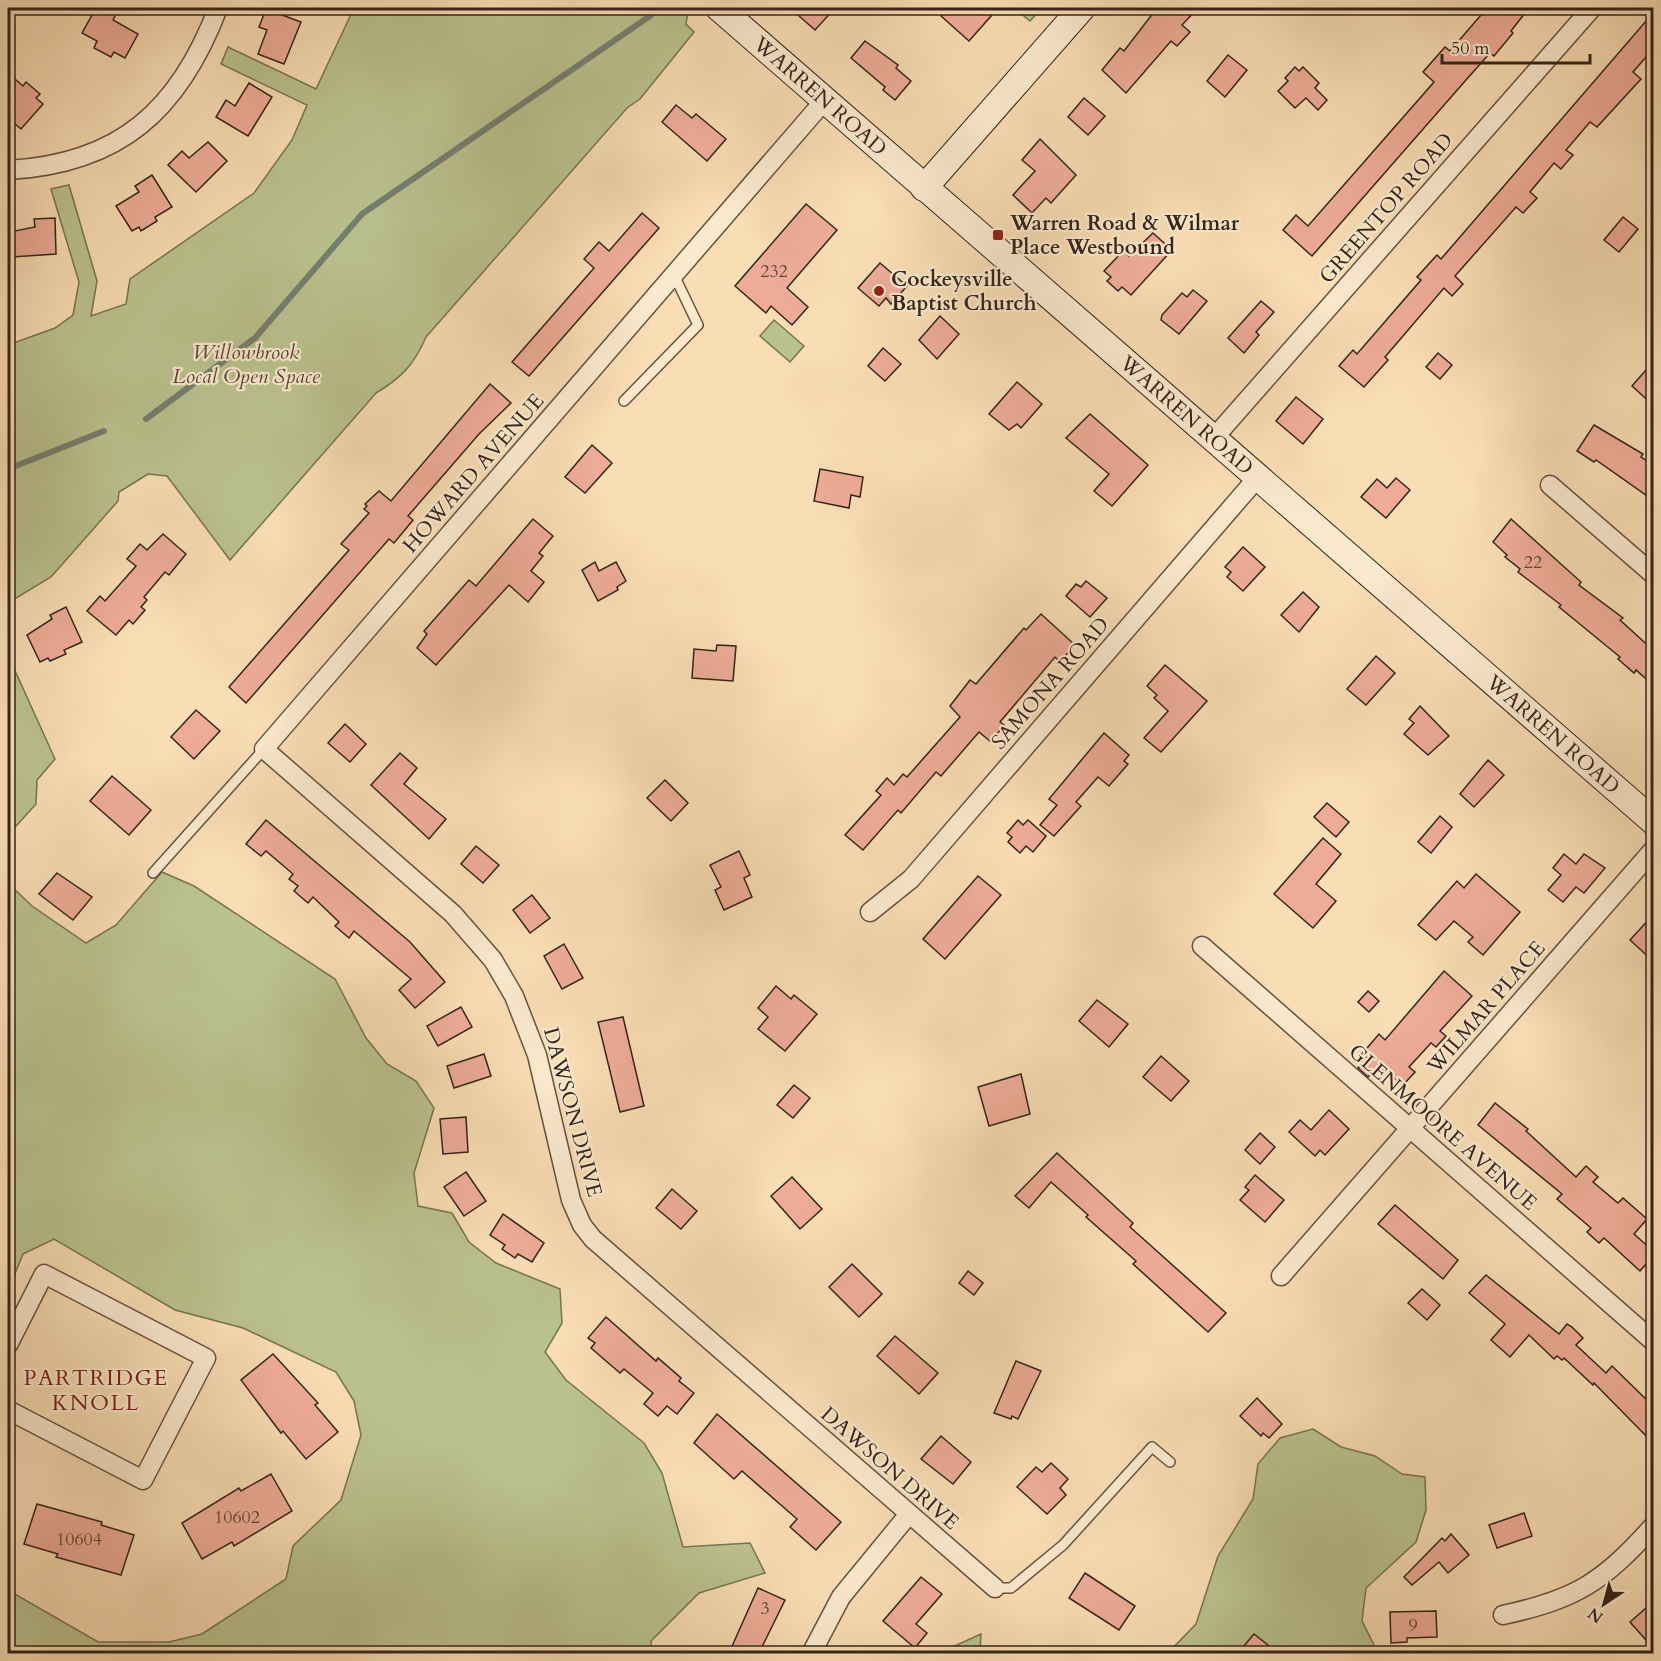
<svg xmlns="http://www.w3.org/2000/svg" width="1661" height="1661" viewBox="0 0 1661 1661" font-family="Cardo,serif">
<rect width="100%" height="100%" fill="#f9ddb4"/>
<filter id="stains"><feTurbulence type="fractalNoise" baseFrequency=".00333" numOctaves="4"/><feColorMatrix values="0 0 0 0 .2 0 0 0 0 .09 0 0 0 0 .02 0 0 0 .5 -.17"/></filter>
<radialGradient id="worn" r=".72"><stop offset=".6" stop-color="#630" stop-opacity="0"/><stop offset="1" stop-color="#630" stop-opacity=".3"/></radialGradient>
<g fill="#bac28f" stroke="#777354" stroke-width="1.5">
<path d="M354 8H685L688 12 686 24 694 32 640 99 627 108 426 337C414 365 401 378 376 393L230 560 167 476 148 474 119 492 118 501 51 577 8 603V345L55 328 73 315 79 282 51 189 69 185 97 281 91 316 126 304 130 279 254 193 292 140 307 105 221 64 228 47 316 89Z"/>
<polygon points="1014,8 1042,8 1030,21"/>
<polygon points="774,320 804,346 790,362 760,336"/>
<polygon points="8,629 12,664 55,759 37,780 36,804 8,835"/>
<polygon points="162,872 194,886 335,979 366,1038 387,1064 416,1081 434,1108 414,1173 418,1206 452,1213 469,1242 496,1263 560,1289 562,1323 545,1352 566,1380 644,1443 662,1473 683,1547 750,1543 765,1573 699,1593 651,1641 652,1653 8,1653 8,1590 98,1642 169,1642 202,1634 286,1579 293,1546 341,1500 361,1435 354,1401 336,1372 243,1328 175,1310 54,1239 23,1254 8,1291 8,883 32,906 86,943 116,925"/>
<polygon points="1313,1429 1341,1447 1375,1456 1402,1474 1425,1477 1426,1510 1416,1542 1366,1588 1362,1621 1378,1653 1167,1654 1196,1624 1218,1556 1253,1499 1258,1464 1280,1438"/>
<polygon points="981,1634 980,1653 948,1653 950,1648"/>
</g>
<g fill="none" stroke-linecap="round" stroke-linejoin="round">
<g stroke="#74806f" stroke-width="6">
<polyline points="146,419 255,338 362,214 650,16 658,8"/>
<polyline points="8,469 104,431"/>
</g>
</g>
<g fill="#eeac98" stroke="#34241a" stroke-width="1.5">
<polygon points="96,8 119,8 113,20 138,34 125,58 114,52 111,57 94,48 97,41 82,33"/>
<polygon points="790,8 835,8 815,30"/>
<polygon points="948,8 984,8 992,15 969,41 941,16"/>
<polygon points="1157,8 1198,8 1182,25 1190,32 1177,46 1171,41 1126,93 1102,70 1120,48 1124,51"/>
<polygon points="1487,8 1529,8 1511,31 1513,33 1494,56 1490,53 1466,80 1312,256 1283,230 1296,215 1308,226 1434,82 1423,72 1445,47 1450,51"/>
<polygon points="266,9 301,22 284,64 258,54 267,30 259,27"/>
<polygon points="1653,13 1653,49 1633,72 1641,79 1597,127 1590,122 1566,150 1573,155 1561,169 1554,163 1530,192 1537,198 1523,213 1516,207 1455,276 1463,284 1452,296 1444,288 1385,357 1388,360 1364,387 1339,366 1353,350 1357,354 1421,280 1417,277 1437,255 1441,259"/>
<polygon points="865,41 898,65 896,68 911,81 895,100 883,90 885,87 851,58"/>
<polygon points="1228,55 1247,70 1225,97 1207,81"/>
<polygon points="1295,67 1299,71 1303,67 1319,83 1315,88 1327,100 1318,110 1306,98 1295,108 1278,91 1288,81 1285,78"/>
<polygon points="8,73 23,86 26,82 40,94 36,98 43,104 21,129 8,118"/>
<polygon points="249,83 272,97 248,136 216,117 226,100 235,106"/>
<polygon points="1084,98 1105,116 1088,135 1068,117"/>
<polygon points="676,105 692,118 696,114 726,139 707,161 662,122"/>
<polygon points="1040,139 1076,175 1051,203 1046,198 1032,213 1013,195 1035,171 1022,160"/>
<polygon points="208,142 227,161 196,192 168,165 182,151 189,158"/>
<polygon points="152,175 172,207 155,217 157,221 141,231 139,227 132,231 116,206 139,192 135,186"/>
<polygon points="806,204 837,230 787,288 808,307 792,325 771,306 766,313 735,286"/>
<polygon points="642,213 659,228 529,376 512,362 594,268 584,259 599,242 609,251"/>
<polygon points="1623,217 1638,229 1619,252 1604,240"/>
<polygon points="55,218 56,254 12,257 10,232 35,227 34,219"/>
<polygon points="1153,233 1172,250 1131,295 1122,287 1118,291 1107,281 1111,277 1104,271 1123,251 1129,256"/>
<polygon points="880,263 907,286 891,304 886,298 879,306 858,288"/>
<polygon points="1193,290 1207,301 1179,334 1161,320 1162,315 1182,293 1187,297"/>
<polygon points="1261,301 1274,312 1256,332 1259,335 1244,353 1228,338"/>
<polygon points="940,316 959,334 937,359 919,340"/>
<polygon points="883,348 901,364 885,381 868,366"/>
<polygon points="1438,353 1452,365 1440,379 1426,367"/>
<polygon points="1653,362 1653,405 1632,386"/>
<polygon points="1017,382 1042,404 1021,428 1017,424 1009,430 989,414"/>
<polygon points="490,384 511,403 479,434 408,516 413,520 394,543 389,539 246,703 229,687 349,550 341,544 369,513 364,509 367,506 365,504 379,491 391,501"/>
<polygon points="1296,397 1323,419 1303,444 1276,421"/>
<polygon points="1090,414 1148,465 1112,506 1094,491 1109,474 1066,438"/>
<polygon points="1594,425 1643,454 1641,457 1653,465 1653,500 1596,460 1594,462 1577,451"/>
<polygon points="592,445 612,463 585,493 565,477"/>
<polygon points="820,469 863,477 860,497 851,495 849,508 814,501"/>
<polygon points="1396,478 1410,490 1386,518 1361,497 1377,479 1387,488"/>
<polygon points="533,519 553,536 539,553 543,556 531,571 544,582 528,602 509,585 436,665 417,648 427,634 424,631 469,580 476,586"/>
<polygon points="1511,519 1581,582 1579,585 1623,618 1620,620 1653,650 1653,685 1636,670 1634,673 1618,659 1620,657 1559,607 1561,605 1518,572 1520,569 1505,557 1507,555 1493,542"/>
<polygon points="163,534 186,554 169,575 165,572 144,597 147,600 141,607 145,610 133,624 129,620 116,635 87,611 100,596 105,601 136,566 127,559 140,544 147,550"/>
<polygon points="1243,547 1265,567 1243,591 1227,577 1231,572 1225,567"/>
<polygon points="595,562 599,571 616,562 626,581 617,587 618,590 598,601 582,570"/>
<polygon points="1086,581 1107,598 1090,617 1066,596 1076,584 1081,587"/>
<polygon points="1303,592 1319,607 1299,632 1281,615"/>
<polygon points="66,607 82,642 64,650 66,654 50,661 48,658 40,662 27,635 52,619 50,615"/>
<polygon points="1041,614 1075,645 1060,662 1055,657 1000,722 1004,725 991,742 979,732 941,776 936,772 901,813 898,810 863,850 845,835 881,795 876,791 887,778 894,785 903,774 907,777 960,717 950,706 970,680 976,684 1024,628 1026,630"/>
<polygon points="717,645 736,646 733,681 692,678 694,649 716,651"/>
<polygon points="1376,656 1395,673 1366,705 1347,689"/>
<polygon points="1165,665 1207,701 1161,752 1144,738 1168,711 1154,698 1157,695 1147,686"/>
<polygon points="1420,706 1449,736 1428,755 1404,734 1414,723 1409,719"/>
<polygon points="196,710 220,731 194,759 171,737"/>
<polygon points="345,724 366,744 350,762 328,743"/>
<polygon points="1104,733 1129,755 1124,761 1128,764 1109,786 1098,777 1076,802 1081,806 1054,836 1040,825 1057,805 1049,799"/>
<polygon points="400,753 417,768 404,784 446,819 429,839 371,785"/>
<polygon points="1488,760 1504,775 1474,807 1460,794"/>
<polygon points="112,776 151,810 129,835 90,801"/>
<polygon points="665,780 688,803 671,821 647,798"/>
<polygon points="1327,803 1349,822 1336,837 1314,817"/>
<polygon points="1440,816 1452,827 1431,853 1418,842"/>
<polygon points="266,820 410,942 445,982 415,1008 399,990 411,979 354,931 349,938 335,926 339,922 313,897 308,903 294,891 298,886 289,879 293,874 266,851 261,856 246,844"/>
<polygon points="1018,820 1023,825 1028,820 1046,836 1033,852 1026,846 1020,853 1008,842 1012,837 1007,833"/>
<polygon points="1323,838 1341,854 1316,884 1336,901 1313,928 1274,894"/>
<polygon points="476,846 499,865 483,883 461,864"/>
<polygon points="739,851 750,875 744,878 752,897 724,910 715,890 721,887 710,865"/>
<polygon points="1564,854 1576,864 1584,854 1605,868 1584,893 1576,887 1563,902 1548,890 1561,875 1553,868"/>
<polygon points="57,873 92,897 73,920 39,894"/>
<polygon points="1476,874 1520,912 1483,955 1468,942 1473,937 1454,921 1436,940 1418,925 1457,881 1464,888"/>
<polygon points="978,876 1001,895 945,959 923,939"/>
<polygon points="532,895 550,918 530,933 513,910"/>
<polygon points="1653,915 1653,961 1630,940"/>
<polygon points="564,944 583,978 562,989 544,956"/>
<polygon points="1444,971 1472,996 1440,1031 1446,1036 1436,1047 1431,1043 1409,1067 1415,1072 1403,1085 1379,1066 1368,1077 1358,1068 1367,1058 1362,1054 1379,1034 1385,1040"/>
<polygon points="776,986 791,999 794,995 817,1014 785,1051 758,1029 768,1017 758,1008"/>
<polygon points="1368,991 1379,1001 1369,1012 1358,1002"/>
<polygon points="1097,1000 1128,1024 1109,1047 1079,1021"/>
<polygon points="461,1007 472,1027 438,1046 427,1026"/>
<polygon points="623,1017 644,1106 620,1112 598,1022"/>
<polygon points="484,1054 491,1076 454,1088 447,1066"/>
<polygon points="1161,1056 1189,1081 1171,1101 1143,1077"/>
<polygon points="1021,1074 1030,1114 989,1126 978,1087"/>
<polygon points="794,1085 810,1098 793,1118 777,1105"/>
<polygon points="1495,1103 1528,1129 1526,1131 1576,1177 1586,1166 1598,1177 1593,1182 1618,1203 1623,1198 1647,1219 1634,1234 1653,1251 1653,1256 1640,1271 1604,1238 1599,1243 1587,1232 1591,1228 1557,1199 1562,1194 1478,1125"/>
<polygon points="1329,1110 1349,1129 1325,1155 1320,1150 1315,1156 1289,1132 1300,1120 1311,1130"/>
<polygon points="466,1117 468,1152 443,1154 440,1119"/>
<polygon points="1260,1133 1275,1147 1260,1164 1245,1150"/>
<polygon points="1057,1153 1133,1223 1130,1227 1226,1313 1208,1332 1133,1264 1136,1261 1086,1217 1088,1215 1051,1182 1029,1208 1015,1196"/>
<polygon points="466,1172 486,1201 464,1216 444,1187"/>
<polygon points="1255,1175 1284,1200 1265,1222 1240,1200 1249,1190 1245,1187"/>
<polygon points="792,1177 822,1209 800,1229 771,1196"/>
<polygon points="672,1189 697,1211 681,1229 656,1208"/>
<polygon points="1395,1205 1458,1260 1443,1279 1378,1224"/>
<polygon points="503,1214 544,1243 532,1262 518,1254 515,1258 502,1249 505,1245 490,1235"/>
<polygon points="852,1264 882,1294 859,1317 829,1287"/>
<polygon points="968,1271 983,1283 974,1295 959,1283"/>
<polygon points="1486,1275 1559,1334 1567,1324 1572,1327 1583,1338 1576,1345 1606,1373 1612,1366 1653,1406 1653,1443 1594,1383 1593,1385 1564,1358 1562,1360 1557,1356 1554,1359 1529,1335 1510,1357 1491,1340 1505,1324 1469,1293"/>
<polygon points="1422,1289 1440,1305 1427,1320 1408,1303"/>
<polygon points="606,1317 656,1361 658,1358 681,1378 679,1381 694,1393 677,1414 667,1406 658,1416 644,1404 653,1393 624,1369 620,1373 591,1348 595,1343 588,1338"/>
<polygon points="895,1336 938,1373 919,1394 877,1356"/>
<polygon points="273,1354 318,1403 315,1405 338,1432 306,1459 283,1431 281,1433 241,1380"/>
<polygon points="1016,1361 1041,1371 1018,1419 1012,1416 1011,1419 994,1413"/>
<polygon points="1257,1398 1282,1424 1269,1438 1263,1433 1261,1436 1240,1416"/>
<polygon points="717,1414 841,1522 816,1550 790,1527 797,1519 742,1471 734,1479 694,1443"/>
<polygon points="941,1436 971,1462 953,1484 921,1459"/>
<polygon points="1051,1463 1068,1479 1060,1488 1066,1495 1047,1514 1017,1487 1036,1467 1042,1472"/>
<polygon points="271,1474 292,1511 234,1546 232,1542 202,1559 182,1523 239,1488 241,1491"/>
<polygon points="37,1504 102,1522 101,1525 134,1535 121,1575 56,1557 58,1554 24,1544"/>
<polygon points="1524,1513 1532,1536 1497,1548 1489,1525"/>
<polygon points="1451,1534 1469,1555 1448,1573 1439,1562 1412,1585 1404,1577 1442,1538 1445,1541"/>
<polygon points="1085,1573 1135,1606 1119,1630 1069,1598"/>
<polygon points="921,1577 942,1594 916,1624 927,1633 915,1648 883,1621"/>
<polygon points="758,1588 785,1600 759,1653 729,1653"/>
<polygon points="1653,1602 1653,1648 1630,1622"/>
<polygon points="1436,1611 1437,1637 1407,1638 1407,1642 1391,1643 1390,1612"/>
<polygon points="1254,1634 1278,1653 1238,1653"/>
</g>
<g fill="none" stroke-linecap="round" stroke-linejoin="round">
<defs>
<g id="lane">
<polyline points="624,401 698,325 674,275"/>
<polyline points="153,873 264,749"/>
<polyline points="995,1588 1011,1588 1063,1545 1152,1447 1170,1462"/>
</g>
<g id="street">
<polyline points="824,101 264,749 453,914 493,960 514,996 537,1055 571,1200 582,1225 593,1239 995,1588"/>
<path d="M8 170C120 164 179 110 218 8"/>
<polyline points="1213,439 1592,8"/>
<polyline points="1550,485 1654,575"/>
<polyline points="870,912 911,879 1258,477"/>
<polyline points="1202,946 1654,1342"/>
<polyline points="1281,1276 1654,849"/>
<polyline points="8,1345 44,1274 206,1358 143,1480 8,1410"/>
<path d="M1503 1615C1577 1599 1603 1582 1654 1525"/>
<polyline points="811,1654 841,1597 909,1514"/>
</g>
<g id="secondary">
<path id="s1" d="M719 8 1654 822"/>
<polyline points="924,188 1082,8"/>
</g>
</defs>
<use href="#lane" stroke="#655240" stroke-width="12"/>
<use href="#street" stroke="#655240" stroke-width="21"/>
<use href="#secondary" stroke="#34241a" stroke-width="28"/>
<use href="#lane" stroke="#fbe9ce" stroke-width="9"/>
<use href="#street" stroke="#fbe9ce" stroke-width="18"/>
<use href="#secondary" stroke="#fbe9ce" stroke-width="26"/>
</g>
<g fill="#8f2418" stroke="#fbe9ce" stroke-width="2">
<rect x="992" y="229" width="12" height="12" rx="3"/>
<circle cx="879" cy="291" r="6"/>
</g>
<g text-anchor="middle" stroke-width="4.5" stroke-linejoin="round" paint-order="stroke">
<g font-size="18" fill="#62463a">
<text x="774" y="277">232</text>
<text x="1533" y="568">22</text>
<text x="237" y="1523">10602</text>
<text x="79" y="1545">10604</text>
<text x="765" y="1614">3</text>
<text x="1413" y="1631">9</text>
</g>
<g font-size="21" fill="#34241a" stroke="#fbe9ce">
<text dy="7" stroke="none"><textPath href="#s1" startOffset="134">WARREN ROAD</textPath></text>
<text transform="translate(1386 208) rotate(-49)" y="7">GREENTOP ROAD</text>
<text dy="7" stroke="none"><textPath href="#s1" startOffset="620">WARREN ROAD</textPath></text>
<text transform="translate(473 473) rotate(-49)" y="7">HOWARD AVENUE</text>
<text transform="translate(1050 683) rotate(-49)" y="7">SAMONA ROAD</text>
<text dy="7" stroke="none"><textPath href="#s1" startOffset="1106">WARREN ROAD</textPath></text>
<text transform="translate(1486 1007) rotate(-49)" y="7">WILMAR PLACE</text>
<text transform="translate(573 1112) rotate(75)" y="7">DAWSON DRIVE</text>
<text transform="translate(1443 1127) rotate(41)" y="7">GLENMOORE AVENUE</text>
<text transform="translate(890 1468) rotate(41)" y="7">DAWSON DRIVE</text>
</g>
<g font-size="21" font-weight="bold" fill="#34241a" stroke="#fbe9ce" text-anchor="start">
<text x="1010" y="230">Warren Road &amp; Wilmar<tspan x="1010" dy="24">Place Westbound</tspan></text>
<text x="891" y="286">Cockeysville<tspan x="891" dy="24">Baptist Church</tspan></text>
</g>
<g font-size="21" font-style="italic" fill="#564c37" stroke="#fbe9ce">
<text x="246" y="359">Willowbrook<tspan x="246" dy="24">Local Open Space</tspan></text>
</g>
<g font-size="22" letter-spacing="1.5" fill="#7a1f14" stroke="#fbe9ce">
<text x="96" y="1385">PARTRIDGE<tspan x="96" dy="25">KNOLL</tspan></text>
</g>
</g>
<rect width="1661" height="1661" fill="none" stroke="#f9ddb4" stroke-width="30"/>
<rect x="9" y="9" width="1643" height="1643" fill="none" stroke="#34241a" stroke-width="3"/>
<rect x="15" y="15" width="1631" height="1631" fill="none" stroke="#34241a" stroke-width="1.5"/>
<g transform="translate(1604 1604) rotate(216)" stroke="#fbe9ce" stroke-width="4.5" paint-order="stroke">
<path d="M0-4.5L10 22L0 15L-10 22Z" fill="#34241a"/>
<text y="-9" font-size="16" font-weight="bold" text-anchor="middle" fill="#34241a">N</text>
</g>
<path d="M1442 54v9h148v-9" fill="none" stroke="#34241a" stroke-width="3"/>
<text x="1451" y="54" font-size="18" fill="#34241a" stroke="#fbe9ce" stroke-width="4.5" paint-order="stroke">50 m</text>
<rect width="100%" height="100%" filter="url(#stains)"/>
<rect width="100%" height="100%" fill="url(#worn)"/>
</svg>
